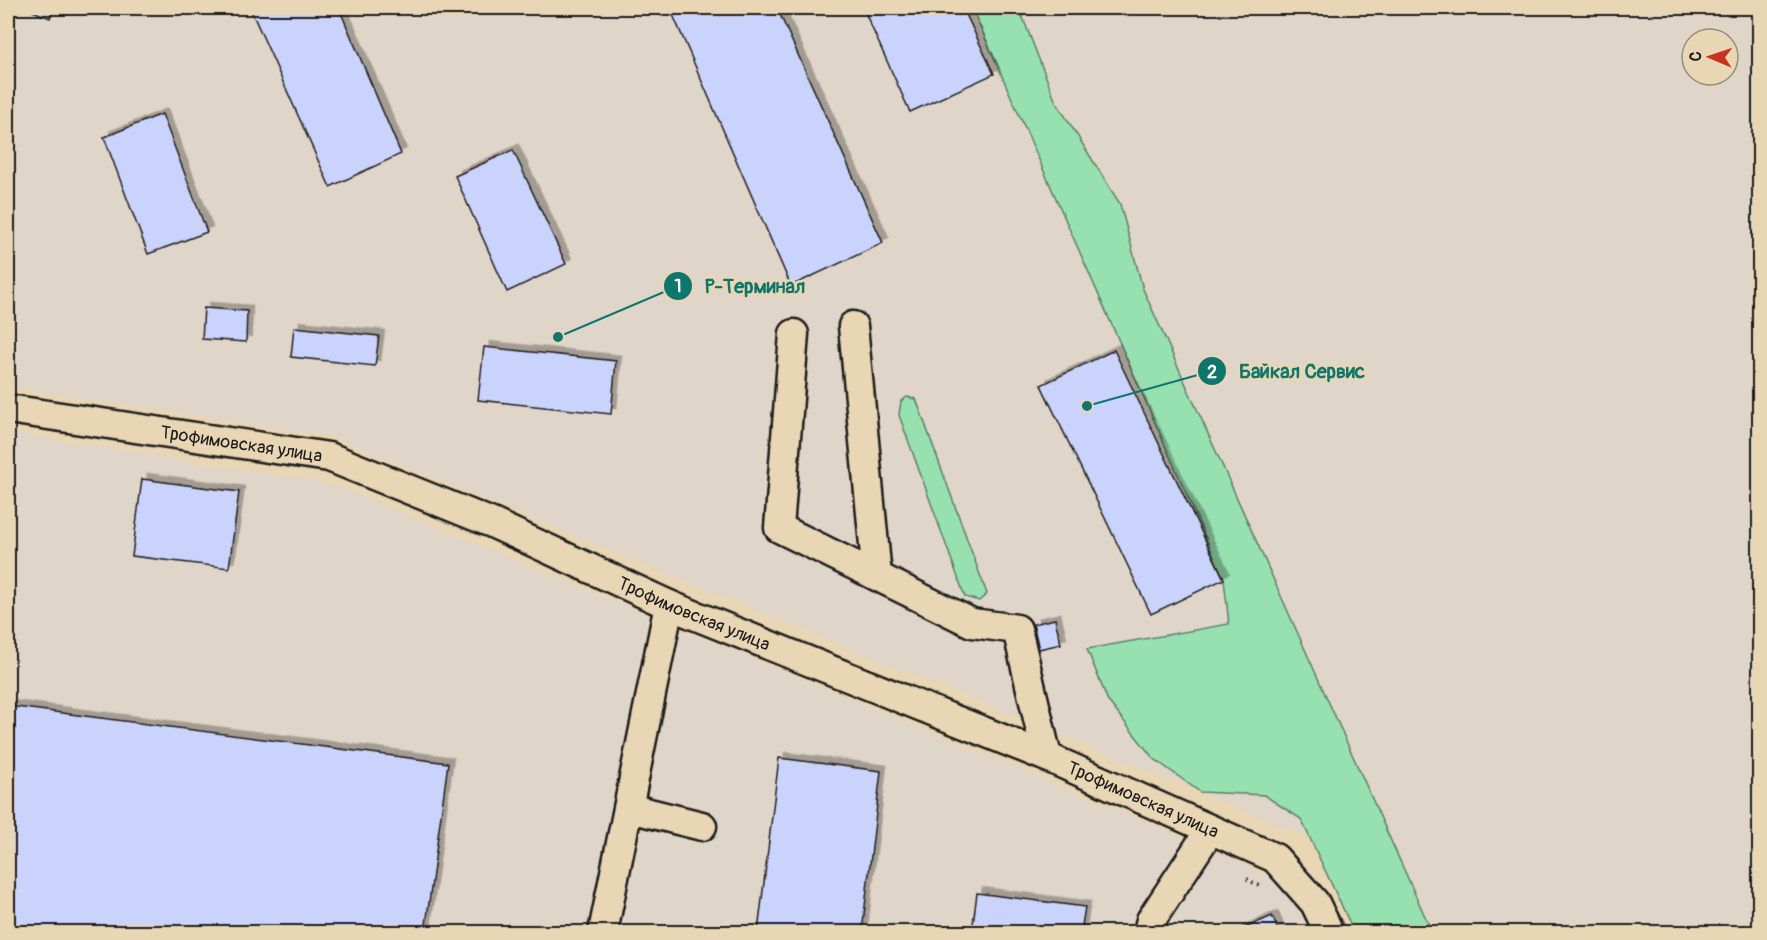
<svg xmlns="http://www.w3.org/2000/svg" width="1767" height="940" viewBox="0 0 1767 940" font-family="Pangolin,sans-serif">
<defs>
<filter id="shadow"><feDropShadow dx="5.5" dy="-5.5" stdDeviation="0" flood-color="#0004"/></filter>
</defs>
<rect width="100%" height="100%" fill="#e9d6b4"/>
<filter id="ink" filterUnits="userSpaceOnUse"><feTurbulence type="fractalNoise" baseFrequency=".0167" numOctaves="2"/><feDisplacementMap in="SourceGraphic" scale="12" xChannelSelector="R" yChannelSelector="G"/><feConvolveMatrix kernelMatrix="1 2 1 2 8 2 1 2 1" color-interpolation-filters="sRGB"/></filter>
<g filter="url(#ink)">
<g fill="#e0d5c9" fill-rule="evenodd">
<path d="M8 8H1759V932H1388L1354 858 1266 819 333 437 8 387ZM1692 39H1728V75H1692Z"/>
<polygon points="8,432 309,480 342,488 1222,853 1269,877 1299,906 1312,932 8,932"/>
</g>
<g fill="#97e1b1" stroke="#5a7e66" stroke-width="1.5">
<polygon points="972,8 1019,8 1055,100 1120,204 1143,289 1432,932 1354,932 1301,819 1264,795 1200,792 1153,758 1108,701 1087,649 1229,624 1224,579"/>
<polygon points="907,397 916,399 987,594 979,601 965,597 899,415 901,401"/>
</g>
<g fill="#cad3fb" stroke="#1c1c1c" stroke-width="1.5" filter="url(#shadow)">
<polygon points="25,8 53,8 50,18"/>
<polygon points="250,8 339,8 401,154 330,187"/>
<polygon points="670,8 777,8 883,243 791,286"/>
<polygon points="863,8 963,8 994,74 910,112"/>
<polygon points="162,114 207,232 148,254 104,137"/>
<polygon points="513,150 566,264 507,292 455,176"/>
<polygon points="204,308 247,311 246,342 202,339"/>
<polygon points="294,327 379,336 375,366 291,357"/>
<polygon points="484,347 616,361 611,414 478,400"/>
<polygon points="1114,350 1224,579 1151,614 1041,385"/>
<polygon points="142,479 239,492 229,568 132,556"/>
<polygon points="1055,619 1061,644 1039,649 1033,624"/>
<polygon points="8,706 448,763 425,932 8,932"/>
<polygon points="779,758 881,771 862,932 758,932"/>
<polygon points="977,893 1085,907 1081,932 972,932"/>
<polygon points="1272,916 1279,932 1236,932"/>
</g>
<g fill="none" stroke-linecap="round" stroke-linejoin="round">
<defs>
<g id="minor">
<polyline points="853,326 877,576"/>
<polyline points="794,334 779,528 972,623 1017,629 1047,757"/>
<path id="s1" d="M8 409 329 457 492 523 669 605 1047 757 1275 858 1315 903 1329 932"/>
<polyline points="629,808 702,826"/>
<polyline points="603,932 669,605"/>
<polyline points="1148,932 1151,920 1210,830"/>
</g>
</defs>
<use href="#minor" stroke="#1c1c1c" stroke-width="33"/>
<polyline stroke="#1c1c1c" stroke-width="4" stroke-dasharray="1.5 4.5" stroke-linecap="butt" points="1247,879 1261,887"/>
<use href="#minor" stroke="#e9d6b4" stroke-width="28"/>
</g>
</g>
<g text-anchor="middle" stroke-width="5" stroke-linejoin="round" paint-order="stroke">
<g font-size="18" fill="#1c1c1c" stroke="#e9d6b4">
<text dy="6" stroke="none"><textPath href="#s1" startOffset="236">Трофимовская улица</textPath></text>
<text dy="6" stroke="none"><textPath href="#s1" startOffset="722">Трофимовская улица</textPath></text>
<text dy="6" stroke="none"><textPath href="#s1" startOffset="1208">Трофимовская улица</textPath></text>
</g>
</g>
<path fill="none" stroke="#0f766e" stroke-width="2" d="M558 337L678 286M1087 406L1212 371"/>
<g fill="#0f766e" stroke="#e9d6b4" stroke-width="2">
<circle cx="558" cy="337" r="6"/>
<circle cx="1087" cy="406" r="6"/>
<circle cx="678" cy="286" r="15"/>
<circle cx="1212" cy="371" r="15"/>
</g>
<g font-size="18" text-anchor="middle" font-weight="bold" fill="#fff">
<text x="678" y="292">1</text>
<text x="1212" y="378">2</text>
</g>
<g font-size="20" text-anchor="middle" font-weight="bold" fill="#0f766e" stroke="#e9d6b4" stroke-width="5" stroke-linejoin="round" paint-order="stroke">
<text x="755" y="293">Р-Терминал</text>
<text x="1302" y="378">Байкал Сервис</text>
</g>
<rect width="1767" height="940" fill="none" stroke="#e9d6b4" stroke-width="30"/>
<rect x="15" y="15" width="1737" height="910" fill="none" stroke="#1c1c1c" stroke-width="2" filter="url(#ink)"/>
<g transform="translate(1710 57) rotate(272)"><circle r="28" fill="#e9d6b4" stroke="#978c77" stroke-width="1.5"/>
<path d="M0-4.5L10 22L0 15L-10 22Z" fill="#c8321e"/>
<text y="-9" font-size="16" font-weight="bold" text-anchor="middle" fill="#1c1c1c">С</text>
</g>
</svg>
